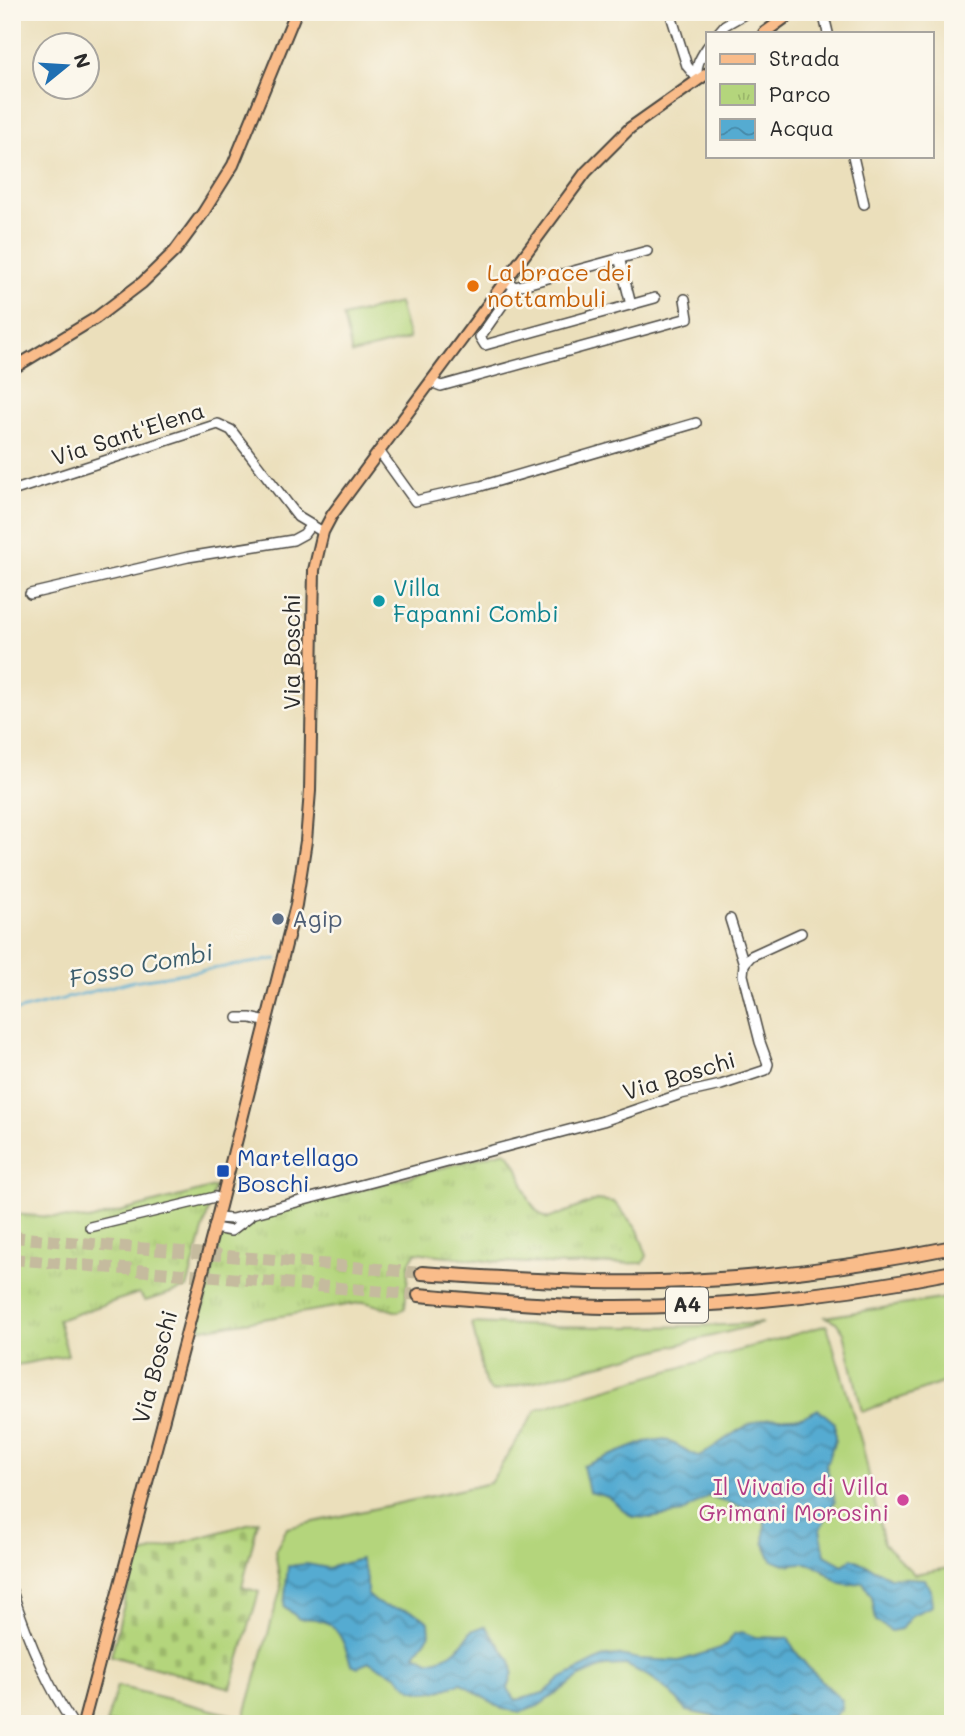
<svg xmlns="http://www.w3.org/2000/svg" width="965" height="1736" viewBox="0 0 965 1736" font-family="Mali,sans-serif">
<defs>
<pattern id="cemetery-stones" width="16" height="16" patternUnits="userSpaceOnUse" patternTransform="scale(1.75)"><rect width="16" height="16" fill="#b4d57c"/><path d="M2 7V4a2 2 0 0 1 4 0v3zM10 15v-3a2 2 0 0 1 4 0v3z" fill="#9bb76b"/></pattern>
<pattern id="park-tufts" width="24" height="20" patternUnits="userSpaceOnUse" patternTransform="scale(1.75)"><rect width="24" height="20" fill="#b4d57c"/><path d="M3 7l-1-3M5 7V3M7 7l1-3M15 17l-1-3M17 17v-4M19 17l1-3" fill="none" stroke="#9bb76b"/></pattern>
<pattern id="water-waves" width="16" height="10" patternUnits="userSpaceOnUse" patternTransform="scale(1.75)"><rect width="16" height="10" fill="#55abd1"/><path d="M0 5q4-4 8 0t8 0" fill="none" stroke="#478baa"/></pattern>
</defs>
<rect width="100%" height="100%" fill="#fbf7ec"/>
<filter id="ink" filterUnits="userSpaceOnUse"><feTurbulence type="fractalNoise" baseFrequency=".0143" numOctaves="2"/><feDisplacementMap in="SourceGraphic" scale="14" xChannelSelector="R" yChannelSelector="G"/><feConvolveMatrix kernelMatrix="1 2 1 2 8 2 1 2 1" color-interpolation-filters="sRGB"/></filter>
<filter id="wash" filterUnits="userSpaceOnUse"><feTurbulence type="fractalNoise" baseFrequency=".00686" numOctaves="4" result="noise"/><feDisplacementMap in="SourceGraphic" scale="28" xChannelSelector="R" yChannelSelector="G"/><feGaussianBlur stdDeviation="1.57" result="paint"/><feColorMatrix in="noise" values="0 0 0 0 0 0 0 0 0 0 0 0 0 0 0 0 0 1.4 0 .05"/><feComposite in="paint" operator="in"/></filter>
<g filter="url(#wash)">
<rect width="100%" height="100%" fill="#ebdfbb"/>
<g fill="#b4d57c" stroke="#708054" stroke-width="2">
<polygon points="399,303 409,339 352,354 343,317"/>
<polygon points="953,1297 953,1379 862,1412 844,1333 836,1322 825,1317"/>
<path d="M472 1323C570 1328 666 1329 763 1323L492 1392 485 1383Z"/>
<polygon points="827,1325 862,1444 884,1544 914,1574 949,1568 953,1563 953,1724 106,1724 117,1686 244,1718 281,1588 275,1551 287,1528 490,1483 537,1409"/>
</g>
<polygon fill="url(#cemetery-stones)" stroke="#708054" stroke-width="2" points="258,1521 242,1587 259,1592 231,1688 111,1656 137,1552 143,1554"/>
<g fill="url(#park-tufts)" stroke="#708054" stroke-width="2">
<path d="M505 1151C528 1168 518 1204 548 1219L597 1200 614 1202 638 1230 647 1256 643 1263 566 1265 487 1261 416 1252 409 1263 405 1308 398 1312 365 1302 203 1329 198 1327 222 1236 238 1232 255 1218Z"/>
<polygon points="215,1187 187,1288 145,1301 139,1293 58,1320 68,1355 12,1366 12,1214 89,1220"/>
</g>
<g fill="url(#water-waves)" stroke="#406b7e" stroke-width="2">
<path d="M818 1409 835 1423V1440L826 1465 835 1501 820 1529 825 1555 843 1565 852 1558 890 1577 925 1579 931 1592 932 1606 912 1615 901 1629 891 1631 876 1621 872 1597 863 1582C830 1592 832 1566 806 1563 789 1562 790 1569 772 1560L764 1542 765 1522 763 1510 742 1507 708 1496 682 1513 650 1518 632 1517 608 1497 589 1492 583 1466 645 1442 665 1439 699 1457C718 1445 744 1423 765 1419 790 1415 792 1424 818 1409Z"/>
<path d="M360 1559 367 1578V1594C371 1598 376 1603 381 1605 401 1612 411 1605 429 1623L430 1634 415 1654 429 1661C451 1656 460 1650 471 1631L485 1626 511 1661 513 1672 508 1689 516 1700 544 1693 562 1678 606 1656 620 1655 639 1659 679 1661 724 1647 734 1634 742 1632 755 1637 788 1638C800 1663 822 1681 842 1700L841 1709 828 1724H808L787 1716 773 1724H730L720 1718 687 1711 672 1694 652 1678 626 1665 605 1666 580 1677 538 1706 522 1712 502 1709 461 1683 436 1691 422 1692 412 1689 396 1675 369 1662 358 1667 351 1664C341 1634 335 1615 299 1619L284 1606 288 1566 307 1564 328 1568Z"/>
</g>
<g fill="none" stroke-linecap="round" stroke-linejoin="round">
<polyline stroke="#55abd1" stroke-width="2.5" points="12,1012 133,981 277,959"/>
</g>
</g>
<g filter="url(#ink)">
<g fill="none" stroke-linecap="round" stroke-linejoin="round">
<g stroke="#c5bb9e" stroke-width="12" stroke-dasharray="12 6" stroke-linecap="butt">
<polyline points="12,1237 422,1273"/>
<polyline points="12,1259 419,1295"/>
</g>
<defs>
<g id="minor">
<polyline points="670,12 687,66 698,79"/>
<polyline points="823,12 828,33"/>
<polyline points="718,33 725,25 748,12"/>
<path d="M698 79C695 65 700 58 708 46"/>
<polyline points="853,156 864,204"/>
<polyline points="619,257 631,305"/>
<polyline points="506,281 515,287 480,337 485,345 655,298"/>
<polyline points="515,287 647,251"/>
<polyline points="431,382 441,386 688,318 685,299"/>
<polyline points="379,451 415,501 481,486 696,423"/>
<polyline points="12,491 218,424 231,430 298,517 323,532"/>
<polyline points="30,594 188,557 293,540 304,534 310,526"/>
<polyline points="744,964 751,956 801,933"/>
<polyline points="238,1018 251,1018 267,1022"/>
<polyline points="217,1218 232,1219 603,1121 681,1094 721,1085 766,1070 768,1064 760,1042 743,975 744,964 730,919"/>
<polyline points="90,1227 215,1197 222,1199"/>
<polyline points="214,1228 231,1231 249,1217"/>
<path d="M12 1591C27 1637 46 1684 73 1724"/>
</g>
<g id="major">
<polyline points="764,33 793,12"/>
<polyline points="12,369 96,318 142,283 175,251 203,213 233,165 296,12"/>
<polyline points="83,1724 217,1218 296,905 306,841 310,791 314,570 323,532 332,515 586,172 630,128 708,73"/>
</g>
<g id="highway">
<path d="M422 1273C510 1279 599 1285 688 1281 777 1277 865 1265 953 1247"/>
<path d="M419 1295C480 1300 542 1306 604 1307 721 1308 838 1295 953 1272"/>
</g>
</defs>
<use href="#minor" stroke="#484641" stroke-width="12"/>
<use href="#major" stroke="#484641" stroke-width="14"/>
<use href="#highway" stroke="#484641" stroke-width="16"/>
<use href="#minor" stroke="#fff" stroke-width="9"/>
<use href="#major" stroke="#f9bc8a" stroke-width="10"/>
<use href="#highway" stroke="#f9bc8a" stroke-width="12"/>
</g>
</g>
<circle fill="#e8710a" stroke="#fbf7ec" stroke-width="2.5" cx="473" cy="286" r="7"/>
<circle fill="#0f9aa8" stroke="#fbf7ec" stroke-width="2.5" cx="379" cy="601" r="7"/>
<circle fill="#5c6f8a" stroke="#fbf7ec" stroke-width="2.5" cx="278" cy="919" r="7"/>
<rect fill="#1a4fb4" stroke="#fbf7ec" stroke-width="2.5" x="216" y="1164" width="14" height="14" rx="3.5"/>
<circle fill="#d1479c" stroke="#fbf7ec" stroke-width="2.5" cx="903" cy="1500" r="7"/>
<g text-anchor="middle" stroke-width="5" stroke-linejoin="round" paint-order="stroke">
<rect fill="#fbf7ec" stroke="#696865" stroke-width="2" x="666" y="1287.5" width="42" height="35" rx="5"/>
<g font-size="21" font-weight="bold" fill="#2b2b2b">
<text x="687" y="1312">A4</text>
</g>
<g font-size="23" fill="#c56008" stroke="#fbf7ec" text-anchor="start">
<text x="487" y="281">La brace dei<tspan x="487" dy="26">nottambuli</tspan></text>
</g>
<g font-size="23" fill="#2b2b2b" stroke="#fbf7ec">
<text transform="translate(128 434) rotate(-18)" y="8">Via Sant'Elena</text>
<text transform="translate(292 652) rotate(-90)" y="8">Via Boschi</text>
<text transform="translate(679 1076) rotate(-17)" y="8">Via Boschi</text>
<text transform="translate(155 1367) rotate(-75)" y="8">Via Boschi</text>
</g>
<g font-size="23" fill="#0d838f" stroke="#fbf7ec" text-anchor="start">
<text x="393" y="596">Villa<tspan x="393" dy="26">Fapanni Combi</tspan></text>
</g>
<g font-size="23" fill="#4e5e75" stroke="#fbf7ec" text-anchor="start">
<text x="292" y="927">Agip</text>
</g>
<g font-size="23" fill="#164399" stroke="#fbf7ec" text-anchor="start">
<text x="237" y="1166">Martellago<tspan x="237" dy="26">Boschi</tspan></text>
</g>
<g font-size="23" fill="#b23c85" stroke="#fbf7ec" text-anchor="end">
<text x="889" y="1495">Il Vivaio di Villa<tspan x="889" dy="26">Grimani Morosini</tspan></text>
</g>
<g font-size="24" font-style="italic" fill="#3c5e6d" stroke="#fbf7ec">
<text transform="translate(141 966) rotate(-11)" y="8">Fosso Combi</text>
</g>
</g>
<rect width="965" height="1736" fill="none" stroke="#fbf7ec" stroke-width="42"/>
<rect x="706" y="32" width="228" height="126" fill="#fbf7ec" stroke="#a8a59f" stroke-width="2"/>
<rect x="720" y="54" width="35" height="10" fill="#f9bc8a" stroke="#a8a59f" stroke-width="2"/>
<text x="769" y="66" font-size="21" fill="#2b2b2b">Strada</text>
<rect x="720" y="84" width="35" height="21" fill="url(#park-tufts)" stroke="#a8a59f" stroke-width="2"/>
<text x="769" y="102" font-size="21" fill="#2b2b2b">Parco</text>
<rect x="720" y="119" width="35" height="21" fill="url(#water-waves)" stroke="#a8a59f" stroke-width="2"/>
<text x="769" y="136" font-size="21" fill="#2b2b2b">Acqua</text>
<g transform="translate(66 66) rotate(72)"><circle r="33" fill="#fbf7ec" stroke="#a8a59f" stroke-width="2"/>
<path d="M0-5L12 26L0 18L-12 26Z" fill="#1f6fb2"/>
<text y="-10" font-size="19" font-weight="bold" text-anchor="middle" fill="#2b2b2b">N</text>
</g>
</svg>
